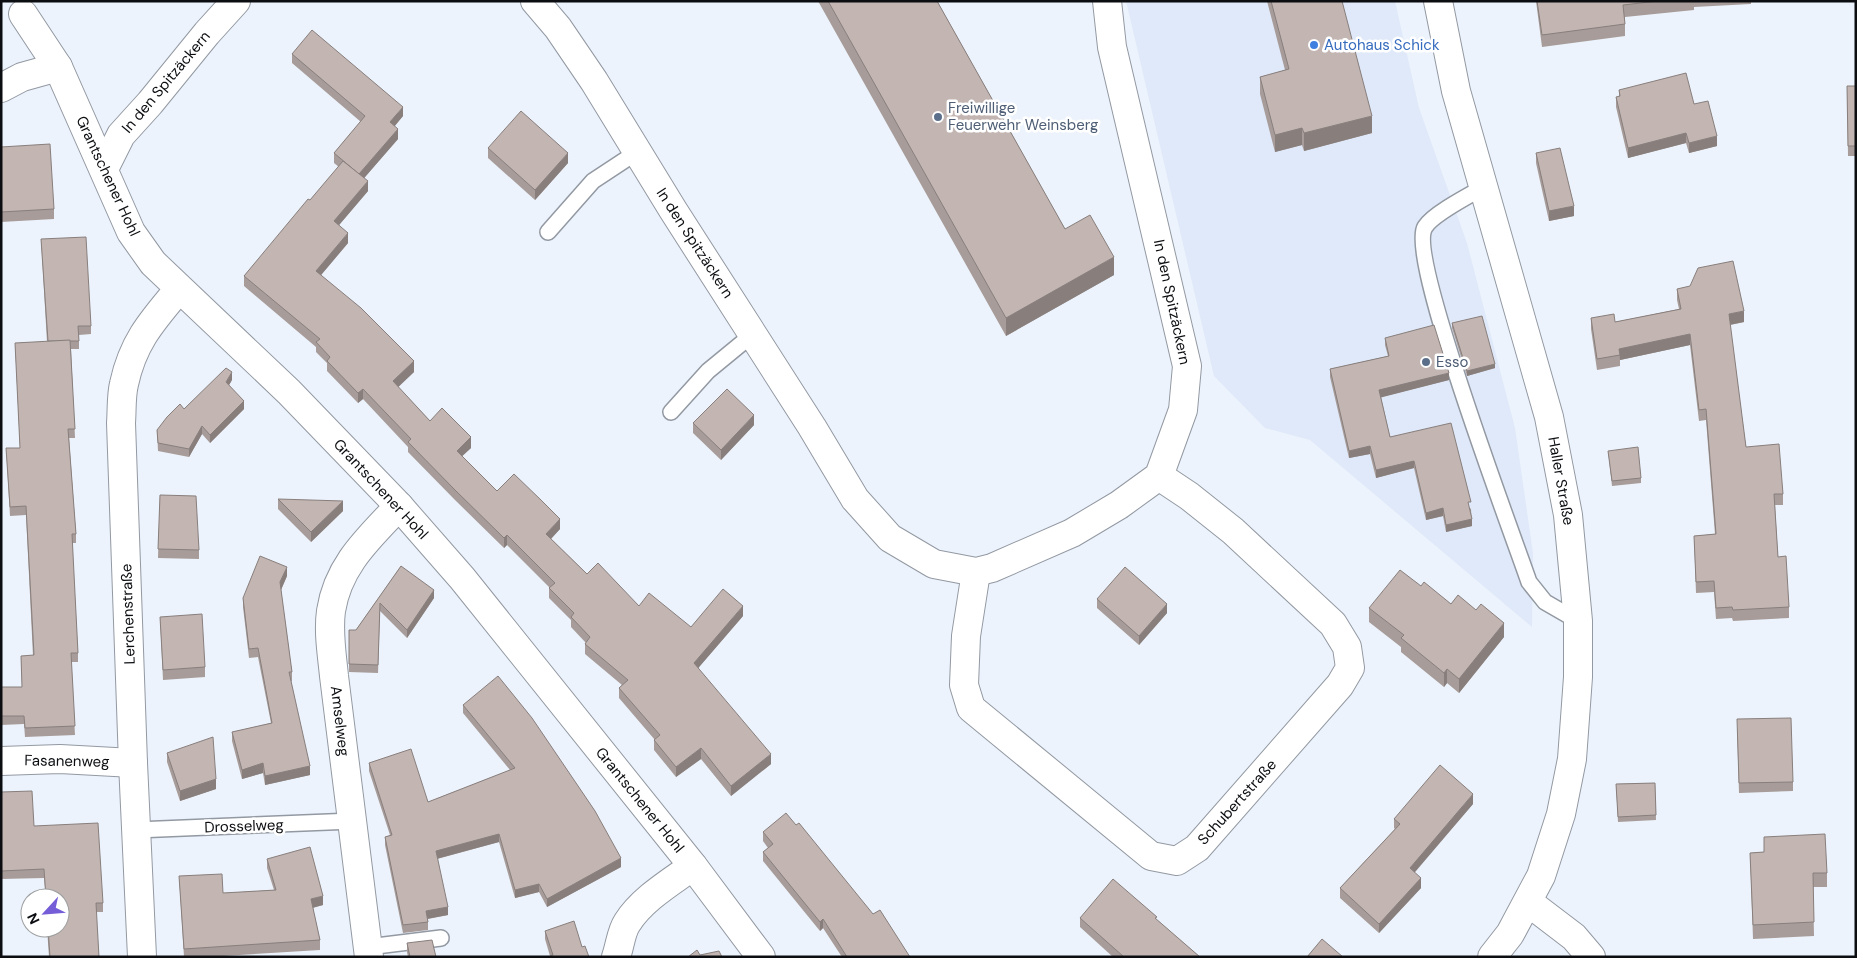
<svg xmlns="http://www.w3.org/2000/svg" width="1857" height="958" viewBox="0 0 1857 958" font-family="'DM Sans',sans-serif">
<rect width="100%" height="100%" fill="#ecf3fc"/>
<polygon fill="#dfe9f9" points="1126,1 1395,1 1419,108 1467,243 1515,428 1533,553 1532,627 1310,440 1265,428 1214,376"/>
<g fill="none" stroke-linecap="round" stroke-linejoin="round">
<defs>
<g id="service">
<path d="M1484 187C1470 195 1433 214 1425 227 1407 256 1513 535 1529 582L1545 602 1578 621"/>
<polyline points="548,232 593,181 637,152"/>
<polyline points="671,412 708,371 753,334"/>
<polyline points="136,830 353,821"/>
<polyline points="368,947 441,938"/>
</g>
<g id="minor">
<polyline points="535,1 558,28 594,81 673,210 812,427 855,499 890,538 934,564 976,572 992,568 1072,533 1119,505 1159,476 1183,410 1187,366 1112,47 1107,1"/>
<polyline points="23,14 58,67 131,232 153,263 289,392 399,506 462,578 693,866 761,957"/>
<polyline points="1,88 22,77 58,67"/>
<polyline points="104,169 121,135 150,103 207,33 236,1"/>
<polyline points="976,572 966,636 964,685 971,708 1151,856 1177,861 1197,848 1340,685 1350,668 1347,647 1333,624 1233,531 1189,496 1159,476"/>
<polyline points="1,761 60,759 133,763"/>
<polyline points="1528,902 1574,937 1591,957"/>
<path d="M142 957 133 763 121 423C122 410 121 396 124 384 133 342 152 321 179 289"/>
<path d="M369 957 334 676C332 655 328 632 331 611 338 565 369 538 399 506"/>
<path d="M616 957C620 946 621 932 627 923 642 899 671 882 693 866"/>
</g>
<polyline id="tertiary" points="1438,1 1456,91 1549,417 1568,515 1578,621 1578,677 1572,759 1561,814 1541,876 1510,934 1492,957"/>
</defs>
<use href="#service" stroke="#9399a2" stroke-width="18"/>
<use href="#minor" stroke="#9399a2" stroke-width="30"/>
<use href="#tertiary" stroke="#9399a2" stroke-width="30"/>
<use href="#service" stroke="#fff" stroke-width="15"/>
<use href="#minor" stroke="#fff" stroke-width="28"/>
<use href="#tertiary" stroke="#fff" stroke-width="28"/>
</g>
<g fill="#a79c99">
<polygon points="818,1 937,1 1065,229 1114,275 1006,336"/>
<polygon points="1267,1 1346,1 1342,2 1372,133 1304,151 1302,145 1275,152 1260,94 1260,77 1285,70"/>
<polygon points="1536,1 1751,1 1751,4 1694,7 1694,10 1625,17 1625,36 1542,47"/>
<polygon points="292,54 403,116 394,126 398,139 364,178 368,191 339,225 348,243 321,275 414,372 398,387 430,421 471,448 462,456 497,491 560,529 551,539 587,574 639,606 691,627 743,616 698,668 771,764 731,796 701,759 676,777 654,750 654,740 655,740 619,698 619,688 622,685 585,654 585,644 586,643 571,627 571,620 549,598 549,588 550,588 507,545 504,548 455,500 408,452 408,447 363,399 358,403 327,371 327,363 316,352 316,347 244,286 244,276 339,167 334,163 334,153 361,122 292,63"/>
<polygon points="1847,86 1856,86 1856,156 1848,156"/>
<polygon points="1619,90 1694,104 1717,146 1689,153 1686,143 1628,158 1616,107 1616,97 1619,97"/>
<polygon points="1,147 54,209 54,219 1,222"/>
<polygon points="488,148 568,163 535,200 488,158"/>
<polygon points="1536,153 1574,216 1549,221 1536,163"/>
<polygon points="41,239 91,326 91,334 79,335 79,349 71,349 75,438 69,438 76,534 76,543 72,543 78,653 78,662 71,662 75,735 25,737 24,724 1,725 1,687 22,687 21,656 33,656 26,515 10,516 6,448 20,448 15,343 47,342"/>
<polygon points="1677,289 1744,322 1730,325 1746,447 1783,494 1783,505 1775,505 1778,557 1789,607 1789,618 1733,621 1732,618 1716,619 1714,592 1696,593 1694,536 1715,534 1706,420 1699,421 1690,345 1620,360 1620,366 1597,370 1591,329 1591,318 1615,322 1679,309 1677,300"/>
<polygon points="1452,323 1495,368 1467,376 1452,328"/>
<polygon points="1385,338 1449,380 1381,397 1390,437 1471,509 1472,526 1446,532 1443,516 1426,520 1414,468 1376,478 1370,454 1349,458 1330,377 1330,369 1388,356 1385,345"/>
<polygon points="232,380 229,385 244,409 210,443 202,434 189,457 158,451 157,430 184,409"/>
<polygon points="693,423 754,425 721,460 693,433"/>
<polygon points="1608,451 1641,478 1641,483 1612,486"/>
<polygon points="160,495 199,550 199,559 158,558"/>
<polygon points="278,499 343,511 311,542 278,509"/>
<polygon points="401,566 434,598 407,638 380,611 378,673 349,672 349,630 356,630"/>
<polygon points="287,576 281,590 292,672 292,681 291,681 310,775 265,785 263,773 242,779 232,741 232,732 271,723 258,657 249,658 243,607 243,598"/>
<polygon points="1421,586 1451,604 1504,637 1459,693 1447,683 1444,687 1401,652 1401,647 1369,622 1369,608"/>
<polygon points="1097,599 1167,613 1139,645 1097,608"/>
<polygon points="160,617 205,667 205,677 163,680"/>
<polygon points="463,705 621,867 547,907 539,892 515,898 499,842 437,859 448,915 428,919 428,930 403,933 385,845 385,837 390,835 369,771 369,763 428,802 510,770 463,713"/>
<polygon points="1737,729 1793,782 1793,791 1739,793"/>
<polygon points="167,753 216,789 180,801 167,762"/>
<polygon points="1655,783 1656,820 1618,822 1616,784"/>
<polygon points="1,792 34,826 103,903 103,912 96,912 99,957 49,957 47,928 60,928 60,898 46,898 44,878 1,879"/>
<polygon points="1473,804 1414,872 1421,888 1379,933 1340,898 1340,888 1395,829 1394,828 1394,819"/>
<polygon points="763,832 873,914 910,957 842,957 823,928 820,931 763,861 763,852 768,848 763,841"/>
<polygon points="1764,837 1827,873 1827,887 1813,887 1814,936 1753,939 1750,853 1764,852"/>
<polygon points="267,859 323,905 313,908 320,940 320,950 207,957 184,957 179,876 223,893 274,890 267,868"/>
<polygon points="1080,918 1157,920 1200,957 1113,957 1080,927"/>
<polygon points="545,931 582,947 550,956 545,939"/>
<polygon points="407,943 436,957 408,957 407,952"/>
</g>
<g fill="#887f7d">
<polygon points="403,107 403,116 390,132 390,122"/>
<polygon points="1372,116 1372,133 1304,151 1304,133"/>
<polygon points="1302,128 1302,145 1275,152 1275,135"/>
<polygon points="398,129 398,139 359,184 359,174"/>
<polygon points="1686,133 1686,143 1628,158 1628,148"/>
<polygon points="1717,136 1717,146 1689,153 1689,143"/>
<polygon points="568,153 568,163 535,200 535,190"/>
<polygon points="368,181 368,191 334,231 334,221"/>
<polygon points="1574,206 1574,216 1549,221 1549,211"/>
<polygon points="348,233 348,243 316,281 316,271"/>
<polygon points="1114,257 1114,275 1006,336 1006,318"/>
<polygon points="1744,311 1744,322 1729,325 1729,314"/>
<polygon points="1690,334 1690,345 1620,360 1619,349"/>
<polygon points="414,361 414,372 393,392 393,381"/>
<polygon points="1495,364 1495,368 1467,376 1467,371"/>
<polygon points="232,372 232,380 226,390 226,382"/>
<polygon points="1449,373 1449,380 1379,398 1379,390"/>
<polygon points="363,389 363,399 358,403 358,393"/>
<polygon points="244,401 244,409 210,443 210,435"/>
<polygon points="754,415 754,425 721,460 721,450"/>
<polygon points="202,426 202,434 189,457 189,449"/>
<polygon points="471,437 471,448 457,461 457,451"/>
<polygon points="1370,446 1370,454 1349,458 1349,451"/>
<polygon points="1414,461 1414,468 1376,478 1376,470"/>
<polygon points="343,501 343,511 311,542 311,532"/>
<polygon points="1443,508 1443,516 1426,520 1426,513"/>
<polygon points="560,519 560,529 546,544 546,534"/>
<polygon points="1472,519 1472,526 1446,532 1446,525"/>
<polygon points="507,535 507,545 504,548 504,538"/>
<polygon points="287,567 287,576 280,592 280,582"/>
<polygon points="434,590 434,598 407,638 407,630"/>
<polygon points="1167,604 1167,613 1139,645 1139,636"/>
<polygon points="743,606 743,616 694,673 694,663"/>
<polygon points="1504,623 1504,637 1459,693 1459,679"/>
<polygon points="1447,669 1447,683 1444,687 1444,673"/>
<polygon points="701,748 701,759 676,777 676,767"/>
<polygon points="771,754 771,764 731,796 731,786"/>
<polygon points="263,763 263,773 242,779 242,770"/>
<polygon points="310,766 310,775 265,785 265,776"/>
<polygon points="216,779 216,789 180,801 180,791"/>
<polygon points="1473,794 1473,804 1410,878 1410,868"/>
<polygon points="499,834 499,842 436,859 436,851"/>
<polygon points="621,858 621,867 547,907 547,899"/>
<polygon points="1421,878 1421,888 1379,933 1379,924"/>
<polygon points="539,884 539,892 515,898 515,890"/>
<polygon points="323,896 323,905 311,908 311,899"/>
<polygon points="448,907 448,915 426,919 426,911"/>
<polygon points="823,919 823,928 820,931 820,922"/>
</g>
<g fill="#c2b5b2" stroke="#887f7d">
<polygon points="828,1 937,1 1065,229 1090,215 1114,257 1006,318"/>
<polygon points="1271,1 1342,1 1372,116 1304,133 1302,128 1275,135 1260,77 1289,69"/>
<polygon points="1537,1 1658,1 1623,5 1625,24 1542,35"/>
<polygon points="312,30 403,107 390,122 398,129 359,174 334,153 365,116 292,54"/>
<polygon points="1686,73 1694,104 1708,101 1717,136 1689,143 1686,133 1628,148 1616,97 1620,96 1619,90"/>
<polygon points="1847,86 1856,86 1856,146 1848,146"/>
<polygon points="521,111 568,153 535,190 488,148"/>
<polygon points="50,144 54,209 1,212 1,147"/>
<polygon points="1560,148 1574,206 1549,211 1536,153"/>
<polygon points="343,161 368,181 334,221 348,233 316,271 361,308 414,361 393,381 430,421 442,408 471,437 457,451 497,491 514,474 541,500 560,519 546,534 587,574 598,563 639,606 649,593 691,627 723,589 743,606 694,663 771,754 731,786 701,748 676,767 654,740 660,735 619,688 628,680 585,644 590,637 571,617 574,613 549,588 555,583 507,535 504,538 455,490 408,442 411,439 363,389 358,393 327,361 330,357 316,342 320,339 244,276 308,199 310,200"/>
<polygon points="86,237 91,326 78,326 79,341 48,341 41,239"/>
<polygon points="1733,261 1744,311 1729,314 1746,447 1779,444 1783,494 1774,494 1778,557 1786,556 1789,607 1733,610 1732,607 1716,608 1714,581 1696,582 1694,536 1716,534 1706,409 1699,410 1690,334 1619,349 1620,355 1597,359 1591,318 1614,314 1615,322 1681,309 1677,289 1690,286 1698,268"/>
<polygon points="1482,316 1495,364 1467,371 1452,323"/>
<polygon points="1434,325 1449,373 1379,390 1390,437 1451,423 1471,502 1468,502 1472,519 1446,525 1443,508 1426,513 1414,461 1376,470 1370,446 1349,451 1330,369 1389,356 1385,338"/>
<polygon points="70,340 75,429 68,429 76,534 72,534 78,653 71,653 75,726 25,728 24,716 1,716 1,687 22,687 21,656 34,655 26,506 10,507 6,448 20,448 15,343"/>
<polygon points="226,368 232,372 226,382 244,401 210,435 202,426 189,449 158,443 157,430 167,417 180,404 184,409"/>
<polygon points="727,389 754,415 721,450 693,423"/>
<polygon points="1638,447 1641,478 1612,481 1608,451"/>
<polygon points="160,495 196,496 199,550 158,549"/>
<polygon points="278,499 343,501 311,532"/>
<polygon points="260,556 287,567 280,582 292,672 289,672 310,766 265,776 263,763 242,770 232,732 272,723 258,648 249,649 243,598"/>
<polygon points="401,566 434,590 407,630 380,603 378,665 349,664 349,630 356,630"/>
<polygon points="1125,567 1167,604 1139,636 1097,599"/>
<polygon points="1400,570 1421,586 1424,582 1451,604 1458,595 1476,610 1481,604 1504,623 1459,679 1447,669 1444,673 1401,638 1404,635 1369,608"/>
<polygon points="202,614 205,667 163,670 160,617"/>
<polygon points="498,676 532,718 595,811 621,858 547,899 539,884 515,890 499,834 436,851 448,907 426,911 428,922 403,925 385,837 392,835 369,763 411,749 428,802 515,768 463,705"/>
<polygon points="1791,718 1793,782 1739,783 1737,719"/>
<polygon points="213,737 216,779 180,791 167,753"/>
<polygon points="1440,765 1473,794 1410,868 1421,878 1379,924 1340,888 1400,824 1394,819"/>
<polygon points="1655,783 1656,815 1618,817 1616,784"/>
<polygon points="32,791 34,826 98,823 103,903 96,903 99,957 50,957 48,928 60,928 60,898 46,898 44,869 1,871 1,792"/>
<polygon points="786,813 796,825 799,823 873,914 880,910 910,957 847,957 823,919 820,922 763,852 773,844 763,832"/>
<polygon points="1825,834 1827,873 1813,873 1814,922 1753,925 1750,853 1764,852 1764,837"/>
<polygon points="310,847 323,896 311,899 320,940 184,949 179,876 222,874 223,893 276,890 267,859"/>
<polygon points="1113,879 1157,917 1155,918 1200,957 1124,957 1080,918"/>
<polygon points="574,921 582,947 585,946 589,957 548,957 553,955 545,931"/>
<polygon points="1322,939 1343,957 1307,957"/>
<polygon points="432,940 436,957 410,957 407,943"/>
<polygon points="697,950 700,955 719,951 722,957 688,957"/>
</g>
<circle fill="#3f7fe0" stroke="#fff" stroke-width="2" cx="1314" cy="45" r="5"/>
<g fill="#5c6f8a" stroke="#fff" stroke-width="2">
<circle cx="938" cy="117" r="5"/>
<circle cx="1426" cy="362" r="5"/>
</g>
<g text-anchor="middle" stroke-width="5" stroke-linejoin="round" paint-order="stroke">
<g font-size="15" fill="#366cbe" stroke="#fff" text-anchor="start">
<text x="1324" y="50">Autohaus Schick</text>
</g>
<g font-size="15" fill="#0b0d10" stroke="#fff">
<text transform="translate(166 82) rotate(-50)" y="5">In den Spitzäckern</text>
<text transform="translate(108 176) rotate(65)" y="5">Grantschener Hohl</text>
<text transform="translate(695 243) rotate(57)" y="5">In den Spitzäckern</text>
<text transform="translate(1172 302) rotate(78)" y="5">In den Spitzäckern</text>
<text transform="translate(1561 481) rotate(80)" y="5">Haller Straße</text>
<text transform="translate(381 489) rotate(47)" y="5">Grantschener Hohl</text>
<text transform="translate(128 614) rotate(-92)" y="5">Lerchenstraße</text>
<text transform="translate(340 721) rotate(83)" y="5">Amselweg</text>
<text transform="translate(67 761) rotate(1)" y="5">Fasanenweg</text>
<text transform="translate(640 800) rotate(51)" y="5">Grantschener Hohl</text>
<text transform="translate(1237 802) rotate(-48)" y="5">Schubertstraße</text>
<text transform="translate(244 826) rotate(-2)" y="5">Drosselweg</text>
</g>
<g font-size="15" fill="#4e5e75" stroke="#fff" text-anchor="start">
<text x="948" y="113">Freiwillige<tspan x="948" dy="17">Feuerwehr Weinsberg</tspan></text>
<text x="1436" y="367">Esso</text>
</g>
</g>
<rect width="1857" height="958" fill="none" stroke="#0b0d10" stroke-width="5"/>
<g transform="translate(45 913) rotate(244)"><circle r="24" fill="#ffffff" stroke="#9d9e9f"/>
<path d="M0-4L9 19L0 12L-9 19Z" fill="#765dd8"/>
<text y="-8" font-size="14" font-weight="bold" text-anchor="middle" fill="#0b0d10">N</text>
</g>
</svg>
